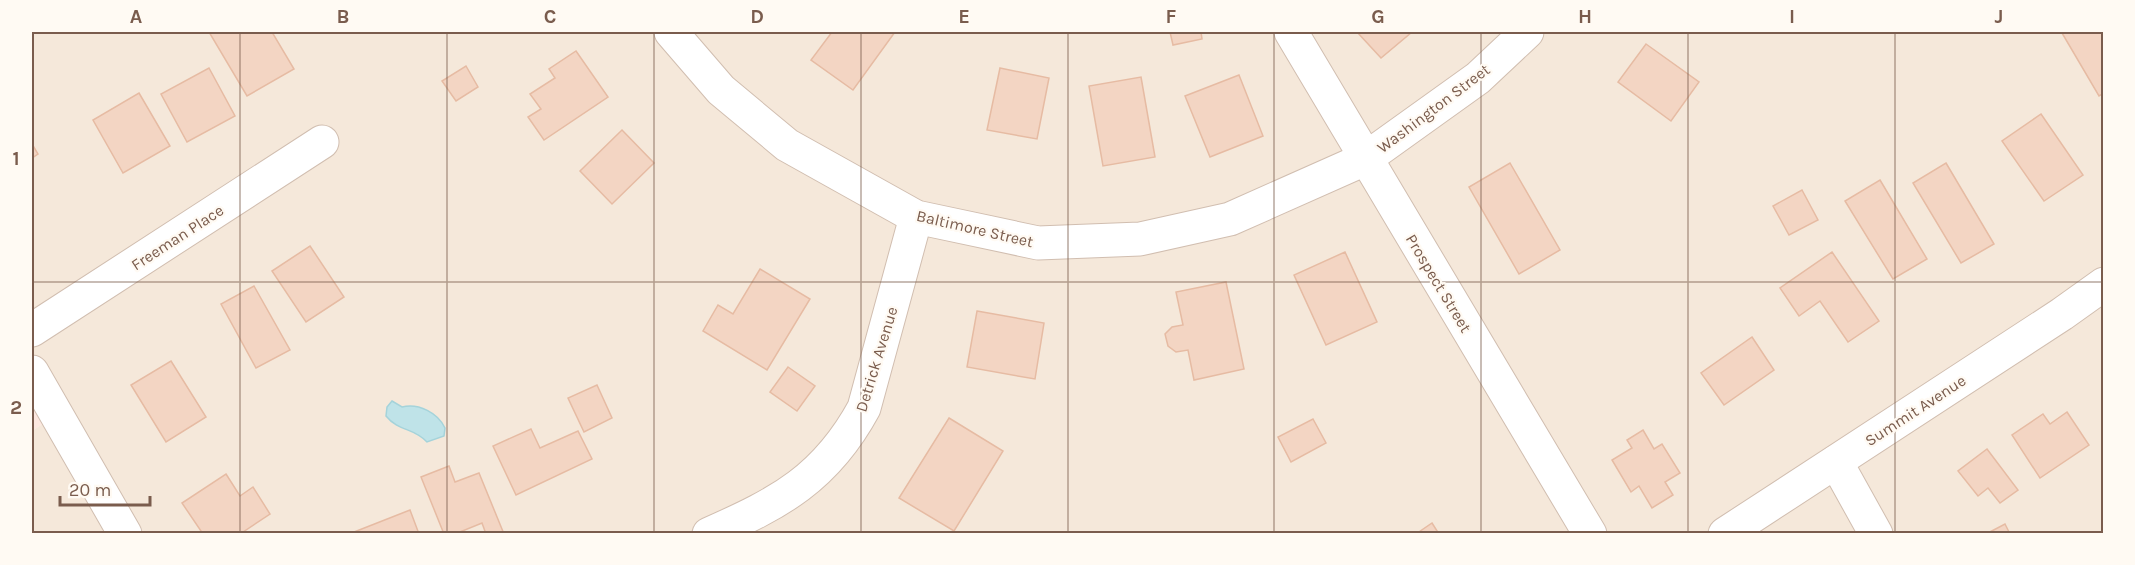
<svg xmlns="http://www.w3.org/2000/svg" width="2135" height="565" viewBox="0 0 2135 565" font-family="Karla,sans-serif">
<rect width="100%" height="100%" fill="#fdf6ec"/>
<polygon fill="#f5e8da" points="32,32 2103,32 2103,533 32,533 32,431 56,415 32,372"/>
<polygon fill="#fde8e0" points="32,372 56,415 32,431"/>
<path fill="#bfe3e8" stroke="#a5d3da" stroke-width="1.5" d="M392 401 402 407C419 403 438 413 445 428L444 436 427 442C413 427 399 432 386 416L387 407Z"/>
<g fill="#f3d5c3" stroke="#e6bba3" stroke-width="1.5">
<polygon points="209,32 272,32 294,69 247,96"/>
<polygon points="832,32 895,32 853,90 811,60"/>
<polygon points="1170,32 1201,32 1202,39 1173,45"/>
<polygon points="1357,32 1412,32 1381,58"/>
<polygon points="2064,32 2104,32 2104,93 2099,96 2062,33"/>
<polygon points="1646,44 1699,82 1671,121 1618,82"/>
<polygon points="576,51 608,97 544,140 528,117 541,109 530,94 555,78 549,69"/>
<polygon points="466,66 478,87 456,101 442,81"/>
<polygon points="209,68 235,116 187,142 161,94"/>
<polygon points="1000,68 1049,78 1037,139 987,130"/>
<polygon points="1239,75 1263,136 1210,157 1185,96"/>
<polygon points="1141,77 1155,157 1103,166 1089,86"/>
<polygon points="139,93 170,146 123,173 93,120"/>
<polygon points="2041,114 2083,175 2044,201 2002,141"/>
<polygon points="622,130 654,163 612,204 580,171"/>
<polygon points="32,144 38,154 32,158"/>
<polygon points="1510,163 1560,250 1519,274 1469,187"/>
<polygon points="1946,163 1994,244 1961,263 1913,183"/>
<polygon points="1880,180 1927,259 1893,279 1845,201"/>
<polygon points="1802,190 1818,220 1789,235 1773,206"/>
<polygon points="310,246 344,297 306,322 272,271"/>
<polygon points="1345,252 1377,322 1326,345 1294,275"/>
<polygon points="1832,252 1879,321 1848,342 1820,301 1799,316 1780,288"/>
<polygon points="760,269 810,299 767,370 703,331 718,305 733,314"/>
<polygon points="1226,282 1244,369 1194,380 1188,350 1176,352 1168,346 1165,334 1172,327 1183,325 1176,292"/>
<polygon points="254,286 290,350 256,368 221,304"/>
<polygon points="977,311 1044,323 1035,379 967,367"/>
<polygon points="1752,337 1774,370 1724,405 1701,373"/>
<polygon points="171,361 206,417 166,442 131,385"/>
<polygon points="788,367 815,386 797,411 770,392"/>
<polygon points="597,385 612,418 584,432 568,398"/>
<polygon points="2067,412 2089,445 2040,478 2012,435 2043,414 2050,424"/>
<polygon points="949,418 1003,451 954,531 899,498"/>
<polygon points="1313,419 1326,443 1291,462 1278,437"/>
<polygon points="531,429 540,448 578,431 592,459 516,495 493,446"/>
<polygon points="1643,430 1654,449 1662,444 1680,473 1665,482 1673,495 1652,508 1639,486 1631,492 1612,460 1632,448 1627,440"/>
<polygon points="1987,449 2018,490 2000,503 1988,488 1978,496 1958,471"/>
<polygon points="449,466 455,482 479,473 504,534 486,534 482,523 455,534 444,534 421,477"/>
<polygon points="226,474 240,496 253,487 270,514 240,534 203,534 182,503"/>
<polygon points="410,510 419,534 349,534"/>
<polygon points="1432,523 1439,534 1416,534"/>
<polygon points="2005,524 2010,534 1986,534"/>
</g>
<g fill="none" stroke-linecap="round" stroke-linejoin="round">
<defs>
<g id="minor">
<polyline points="671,32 721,90 787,145 916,217 1038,243 1140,239 1230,219 1365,159 1478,78 1527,32"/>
<polyline points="1291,32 1590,534"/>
<polyline points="32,330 322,142"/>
<polyline points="32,372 125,534"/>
<polyline points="1836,462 1876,534"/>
<path d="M709 534C780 503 826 478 864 408L916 217"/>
<polyline points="1725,534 2062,314 2104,284"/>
</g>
</defs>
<use href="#minor" stroke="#d1beb0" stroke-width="35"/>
<use href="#minor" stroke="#fff" stroke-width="33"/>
</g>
<path fill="none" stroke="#7a5c4d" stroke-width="1.5" stroke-opacity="0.55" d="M240 32V534M447 32V534M654 32V534M861 32V534M1068 32V534M1274 32V534M1481 32V534M1688 32V534M1895 32V534M32 282H2104"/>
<g text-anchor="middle" stroke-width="4.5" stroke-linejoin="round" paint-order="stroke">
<g font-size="16" fill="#7a5c4d" stroke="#fffaf3">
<text transform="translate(1433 108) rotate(-37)" y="6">Washington Street</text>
<text transform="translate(975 228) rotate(13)" y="6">Baltimore Street</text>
<text transform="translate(177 237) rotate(-33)" y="6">Freeman Place</text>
<text transform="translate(1439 283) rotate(59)" y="6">Prospect Street</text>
<text transform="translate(876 359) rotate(-73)" y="6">Detrick Avenue</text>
<text transform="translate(1915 410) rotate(-33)" y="6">Summit Avenue</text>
</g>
</g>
<rect width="2135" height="565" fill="none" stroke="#fffaf3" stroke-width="66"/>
<path d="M60 496v9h90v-9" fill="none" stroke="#7a5c4d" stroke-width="3"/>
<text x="69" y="496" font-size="18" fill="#7a5c4d" stroke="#fffaf3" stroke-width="4.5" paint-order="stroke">20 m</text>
<rect x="33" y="33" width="2069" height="499" fill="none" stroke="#7a5c4d" stroke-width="2"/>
<g font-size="20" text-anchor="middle" font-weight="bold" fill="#7a5c4d">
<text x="136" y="23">A</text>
<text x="343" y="23">B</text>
<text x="550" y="23">C</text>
<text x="757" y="23">D</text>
<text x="964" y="23">E</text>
<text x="1171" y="23">F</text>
<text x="1378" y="23">G</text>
<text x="1585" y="23">H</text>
<text x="1792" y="23">I</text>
<text x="1999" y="23">J</text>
<text x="16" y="165">1</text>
<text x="16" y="414">2</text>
</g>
</svg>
